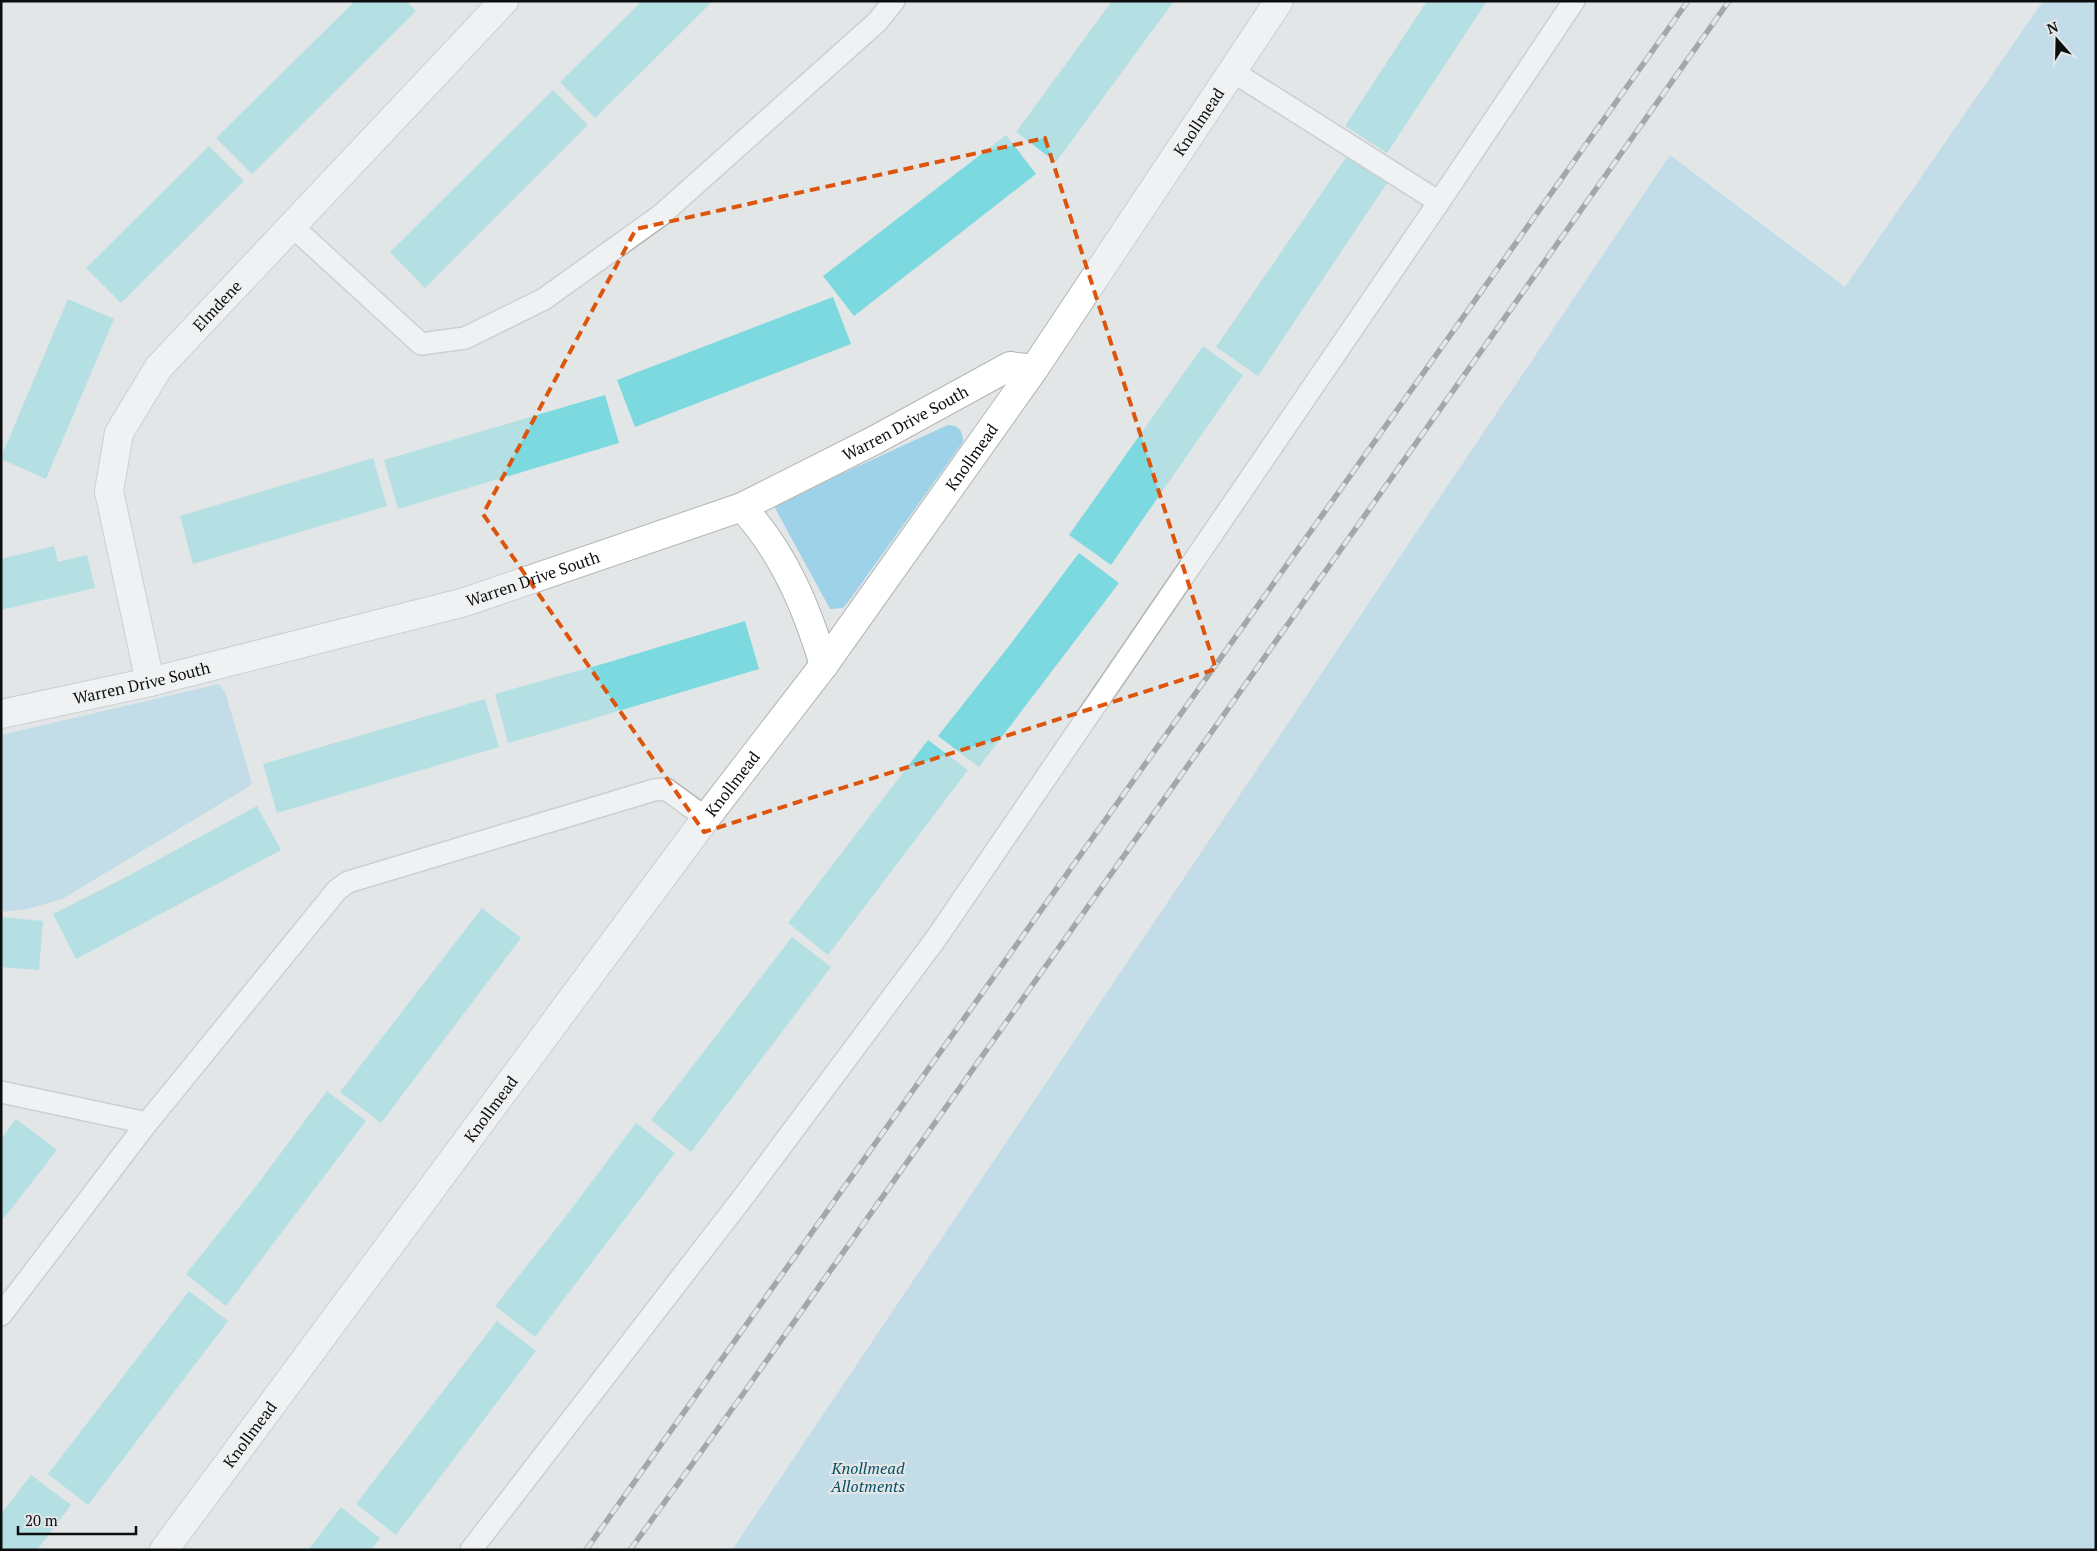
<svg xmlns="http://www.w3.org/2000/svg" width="2097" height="1551" viewBox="0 0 2097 1551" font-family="'PT Serif',serif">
<rect width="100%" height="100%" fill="#e2e6e7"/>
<g fill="#9dd2e8">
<polygon points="2043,1 2096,1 2096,1550 732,1550 1670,155 1845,287"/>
<path d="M948 425C959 425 963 431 963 442L848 602 843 608 830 609 775 508 778 503Z"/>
<polygon points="219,684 225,692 252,783 245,789 62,899 27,909 1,912 1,735"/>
</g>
<g fill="#7cd9df">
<polygon points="355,1 406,1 416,11 252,174 216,138"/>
<polygon points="642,1 713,1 595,118 560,82"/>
<polygon points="1112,1 1174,1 1056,162 1016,132"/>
<polygon points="1427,1 1487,1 1387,153 1345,126"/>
<polygon points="553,90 588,125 425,288 390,252"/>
<polygon points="1006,135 1036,174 854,316 823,276"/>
<polygon points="209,146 244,181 121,303 86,268"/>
<polygon points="1347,156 1387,183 1258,376 1216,347"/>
<polygon points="833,297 851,344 635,427 617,380"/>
<polygon points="68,299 114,319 46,479 1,459 1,457"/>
<polygon points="1203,346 1243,375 1111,565 1069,535"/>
<polygon points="605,395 619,443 398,509 384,460"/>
<polygon points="373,458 387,506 193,564 180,516"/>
<polygon points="54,546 58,562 87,555 95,588 1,610 1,559"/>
<polygon points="1079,553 1119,583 979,767 938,736 1009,646"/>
<polygon points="745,621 759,669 565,727 508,743 495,694 606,663"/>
<polygon points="485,699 499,747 277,813 263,764"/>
<polygon points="928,740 968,770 828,955 788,923"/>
<polygon points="257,806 281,850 76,959 53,914 130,875"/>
<polygon points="482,908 521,938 381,1123 340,1092"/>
<polygon points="1,917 43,921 39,970 1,967"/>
<polygon points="792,937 831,967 691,1152 651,1120"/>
<polygon points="327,1091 366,1121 226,1306 186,1274 257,1185"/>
<polygon points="16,1119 57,1150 1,1222 1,1139"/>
<polygon points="636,1123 675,1153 535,1337 495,1306 566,1216"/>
<polygon points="189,1291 228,1321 88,1505 48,1474"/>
<polygon points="497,1321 536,1351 396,1535 356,1504"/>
<polygon points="31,1475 71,1505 37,1550 1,1550 1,1514"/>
<polygon points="341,1507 380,1538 371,1550 308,1550"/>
</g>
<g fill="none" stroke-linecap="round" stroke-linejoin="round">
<defs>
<g id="service">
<polyline points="1232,71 1439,202"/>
<polyline points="292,226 421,344 465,338 544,299 661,215 877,22 894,1"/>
<polyline points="1,1092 147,1123"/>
<polyline points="1,1315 147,1123 337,890 348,882 654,790 666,789 706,818"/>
<polyline points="471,1550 744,1196 935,940 1439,202 1574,1"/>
</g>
<g id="minor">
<path d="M742 507C784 553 806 606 824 665"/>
<path id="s1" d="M150 682 109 491 119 433 159 367 504 1"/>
<path id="s2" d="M1 714 150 682 465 602 742 507 875 440 1010 366 1034 369"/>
<path id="s3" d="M164 1550 706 818 824 665 1034 369 1279 1"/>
</g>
</defs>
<use href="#service" stroke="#b1b5b6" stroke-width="24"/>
<use href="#minor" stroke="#b1b5b6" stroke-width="30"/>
<use href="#service" stroke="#fff" stroke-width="21"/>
<use href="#minor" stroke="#fff" stroke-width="28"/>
<defs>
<g id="rail">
<polyline points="586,1550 1688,1"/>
<polyline points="630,1550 743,1394 1729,1"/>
</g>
</defs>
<use href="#rail" stroke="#5a5c5d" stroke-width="5.5"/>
<use href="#rail" stroke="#e2e6e7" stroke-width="4" stroke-dasharray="11" stroke-linecap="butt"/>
</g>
<path d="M0 0H2097V1551H0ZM1045 138 1216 669 704 832 483 514 636 229Z" fill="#e2e6e7" fill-opacity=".55" fill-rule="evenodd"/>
<path fill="none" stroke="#dd550c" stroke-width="4" stroke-dasharray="10 6" stroke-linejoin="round" d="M1045 138 1216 669 704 832 483 514 636 229Z"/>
<g text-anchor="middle" stroke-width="4.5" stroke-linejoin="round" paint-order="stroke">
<g font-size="16" fill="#0c0d0e" stroke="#e2e6e7">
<text dy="6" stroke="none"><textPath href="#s3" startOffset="1764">Knollmead</textPath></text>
<text dy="6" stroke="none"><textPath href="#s1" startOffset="416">Elmdene</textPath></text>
<text dy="6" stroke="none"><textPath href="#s2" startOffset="954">Warren Drive South</textPath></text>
<text dy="6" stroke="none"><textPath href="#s3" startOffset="1359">Knollmead</textPath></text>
<text dy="6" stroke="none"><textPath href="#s2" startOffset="549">Warren Drive South</textPath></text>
<text dy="6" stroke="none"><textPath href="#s2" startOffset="144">Warren Drive South</textPath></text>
<text dy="6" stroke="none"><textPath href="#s3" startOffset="954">Knollmead</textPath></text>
<text dy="6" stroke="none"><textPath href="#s3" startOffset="549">Knollmead</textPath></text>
<text dy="6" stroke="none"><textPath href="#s3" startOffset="144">Knollmead</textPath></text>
</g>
<g font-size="16" font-style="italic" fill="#084e63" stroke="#e2e6e7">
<text x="868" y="1474">Knollmead<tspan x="868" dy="18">Allotments</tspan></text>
</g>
</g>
<rect width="2097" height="1551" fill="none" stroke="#0c0d0e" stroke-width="5"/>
<g transform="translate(2057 40) rotate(340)" stroke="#e2e6e7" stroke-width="4" paint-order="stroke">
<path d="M0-4L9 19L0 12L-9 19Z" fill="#0c0d0e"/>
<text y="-8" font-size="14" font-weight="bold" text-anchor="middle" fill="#0c0d0e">N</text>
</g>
<path d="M18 1526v8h118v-8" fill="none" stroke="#0c0d0e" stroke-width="2.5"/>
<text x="25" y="1526" font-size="15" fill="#0c0d0e" stroke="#e2e6e7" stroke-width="4" paint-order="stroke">20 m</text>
</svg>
